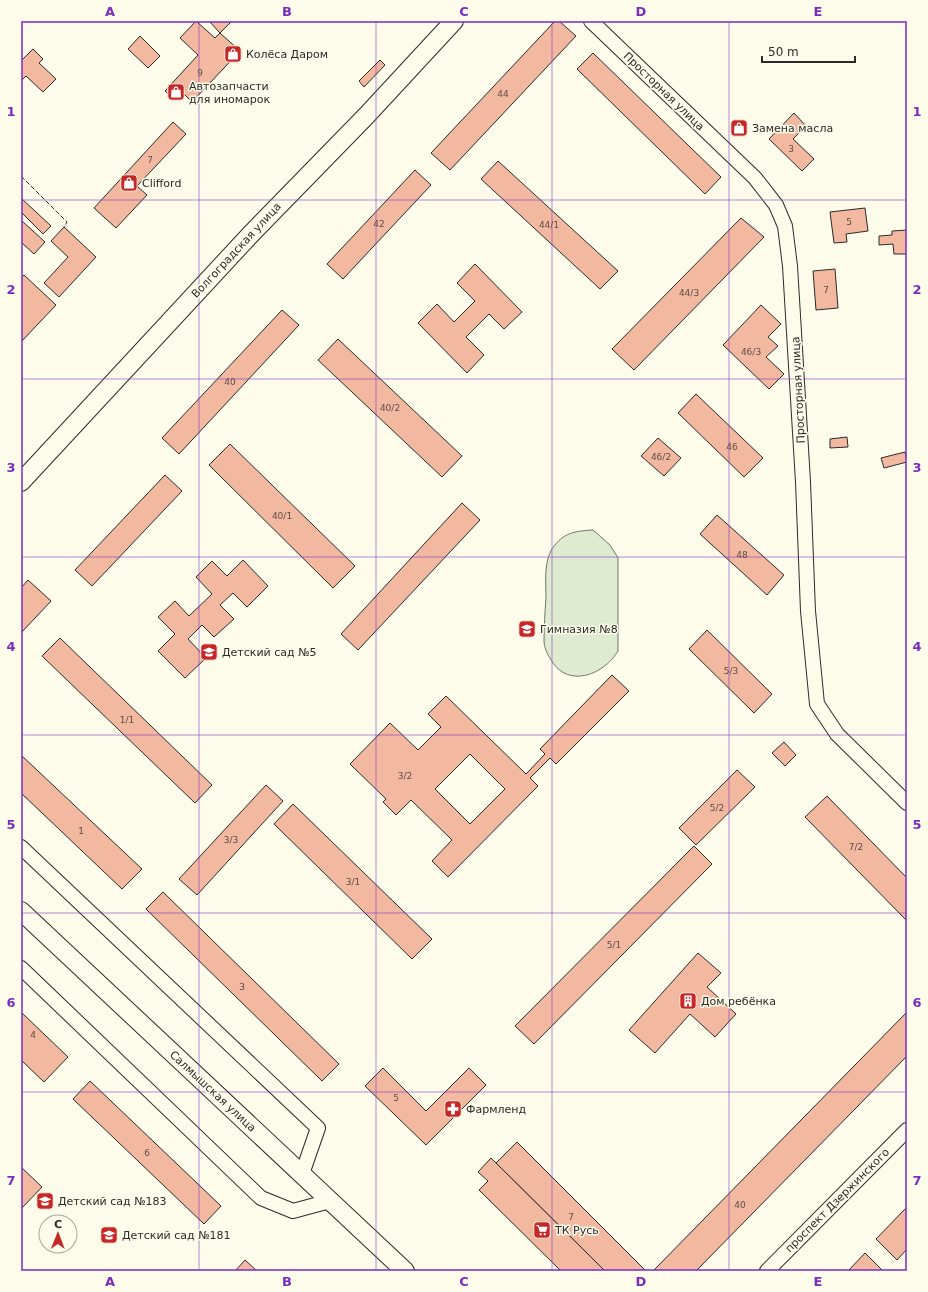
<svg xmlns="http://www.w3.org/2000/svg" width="928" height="1292" viewBox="0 0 928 1292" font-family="'DejaVu Sans',sans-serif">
<rect width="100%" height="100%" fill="#fdfbea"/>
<path fill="#deebd1" stroke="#74746e" d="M593 530 610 545 618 558V651C603 676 566 689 550 658 547 654 544 646 544 641 544 627 545 612 546 598 546 584 544 566 550 553 551 550 553 547 555 545 565 532 577 531 593 530Z"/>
<g fill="#f2b8a0" stroke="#2b2b2b" fill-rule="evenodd">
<polygon points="196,21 215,38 220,33 240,51 192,102 182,92 175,100 165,91 198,55 180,38"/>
<polygon points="209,21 232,21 220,33"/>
<polygon points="555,21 559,21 576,36 450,170 431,153"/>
<polygon points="140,36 160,56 148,68 128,49"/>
<polygon points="33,49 43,59 39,63 56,79 43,92 26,76 21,81 21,61"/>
<polygon points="593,53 721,177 705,194 577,69"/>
<polygon points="380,60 385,65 364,87 359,81"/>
<polygon points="794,113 806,126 793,139 814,159 802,171 769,139"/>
<polygon points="173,122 186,134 137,186 147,195 116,228 94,208"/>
<polygon points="498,161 618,271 600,289 481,179"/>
<polygon points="415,170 431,185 343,279 327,264"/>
<polygon points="21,198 51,226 43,234 21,212"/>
<polygon points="865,208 868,231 846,234 847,242 834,243 830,212"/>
<polygon points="741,218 764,237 634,370 612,349"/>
<polygon points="21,220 45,242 34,254 21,242"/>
<polygon points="64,227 96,257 59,297 44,283 68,257 51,241"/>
<polygon points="907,230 907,254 894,254 893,244 879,245 879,236 892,235 892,231"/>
<polygon points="475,264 522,312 504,329 489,314 466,337 484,355 467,373 418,323 437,304 454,322 475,301 457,283"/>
<polygon points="835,269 838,308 816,310 813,271"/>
<polygon points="24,275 56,305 21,342 21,278"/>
<polygon points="761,305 781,324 768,337 778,346 766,357 784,374 769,389 723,345"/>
<polygon points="282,310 299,325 179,454 162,438"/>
<polygon points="338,339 462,456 442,477 318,360"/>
<polygon points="696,394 763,458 744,477 678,413"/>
<polygon points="847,437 848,447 830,448 830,439"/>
<polygon points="658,438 681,458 664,476 641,456"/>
<polygon points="230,444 355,566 333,588 209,465"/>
<polygon points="905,452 907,462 884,468 881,458"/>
<polygon points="165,475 182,491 92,586 75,570"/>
<polygon points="462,503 480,520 358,650 341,634"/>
<polygon points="717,515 784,575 767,595 700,534"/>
<polygon points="243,560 268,586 247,607 233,593 220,605 234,619 214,637 202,625 188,639 206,658 185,678 158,651 175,634 158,617 175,601 189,616 212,594 196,577 212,561 227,576"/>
<polygon points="28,580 51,601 21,633 21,588"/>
<polygon points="707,630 772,694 754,713 689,649"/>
<polygon points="60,638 212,785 195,803 42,656"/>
<path d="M612 675 629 691 556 764 550 758 530 778 538 786 448 877 432 861 452 840 411 800 396 815 383 802 386 799 350 764 390 723 418 750 441 727 428 714 446 696 526 774 545 754 540 749ZM470 754 505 789 470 824 435 789Z"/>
<polygon points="784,742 796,755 785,766 772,753"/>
<polygon points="21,755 142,869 122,889 21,793"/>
<polygon points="737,770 755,787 696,845 679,828"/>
<polygon points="266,785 283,801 197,895 179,879"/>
<polygon points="827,796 907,878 907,921 805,817"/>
<polygon points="293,804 432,939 412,959 274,824"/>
<polygon points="694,846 712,864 534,1044 515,1026"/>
<polygon points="163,892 339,1064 322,1081 146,909"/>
<polygon points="698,953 721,973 707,987 736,1014 715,1037 690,1014 655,1053 629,1030"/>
<polygon points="21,1012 68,1057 44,1082 21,1060"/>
<polygon points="907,1012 907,1056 696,1271 653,1271"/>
<polygon points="383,1068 426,1111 469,1068 486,1085 426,1145 365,1086"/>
<polygon points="90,1081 221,1206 204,1224 73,1099"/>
<polygon points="517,1142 646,1271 605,1271 496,1163"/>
<polygon points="491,1158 496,1163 605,1271 561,1271 479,1190 488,1181 478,1172"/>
<polygon points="21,1167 42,1187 21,1209"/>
<polygon points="907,1207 907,1249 897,1260 876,1239"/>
<polygon points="865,1253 883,1271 848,1271"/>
<polygon points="245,1260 257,1271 235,1271"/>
</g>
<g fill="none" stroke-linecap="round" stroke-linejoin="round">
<defs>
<g id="minor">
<polyline points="591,21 755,178 776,205 785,226 790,266 803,482 808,611 817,704 837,734 907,803"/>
<polyline points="21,847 318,1128 302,1174"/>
<polyline points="21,968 261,1198 293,1211 330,1201"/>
<polyline points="767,1271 907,1130"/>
</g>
<g id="major">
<polyline points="21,482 250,235 367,115 454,21"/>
<polyline points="21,911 405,1271"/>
</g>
</defs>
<use href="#minor" stroke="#2b2b2b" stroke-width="16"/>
<use href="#major" stroke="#2b2b2b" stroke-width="20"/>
<use href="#minor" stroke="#fdfbea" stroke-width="14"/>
<use href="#major" stroke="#fdfbea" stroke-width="18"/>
<polyline stroke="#2b2b2b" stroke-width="1" stroke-dasharray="5 2" stroke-linecap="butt" points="21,176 67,222 64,227"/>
</g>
<path fill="none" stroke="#7b2cbf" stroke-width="1" stroke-opacity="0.55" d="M199 21V1271M376 21V1271M552 21V1271M729 21V1271M21 200H907M21 379H907M21 557H907M21 735H907M21 913H907M21 1092H907"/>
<defs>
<symbol id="shop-square" viewBox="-11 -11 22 22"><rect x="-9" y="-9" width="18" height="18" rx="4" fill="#c62828" stroke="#fdfbea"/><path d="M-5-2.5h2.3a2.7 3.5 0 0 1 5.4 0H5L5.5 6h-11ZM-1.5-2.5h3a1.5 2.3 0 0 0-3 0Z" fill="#fff"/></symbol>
<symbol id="school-square" viewBox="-11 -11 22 22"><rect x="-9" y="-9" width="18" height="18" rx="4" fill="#c62828" stroke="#fdfbea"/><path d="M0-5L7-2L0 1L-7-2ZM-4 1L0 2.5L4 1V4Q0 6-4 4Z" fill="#fff"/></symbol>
<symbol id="building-square" viewBox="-11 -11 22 22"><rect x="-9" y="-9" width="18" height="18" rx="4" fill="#c62828" stroke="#fdfbea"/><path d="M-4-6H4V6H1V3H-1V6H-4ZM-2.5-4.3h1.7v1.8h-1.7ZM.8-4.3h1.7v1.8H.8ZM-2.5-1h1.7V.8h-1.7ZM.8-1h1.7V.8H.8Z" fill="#fff"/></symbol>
<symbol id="pharmacy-square" viewBox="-11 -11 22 22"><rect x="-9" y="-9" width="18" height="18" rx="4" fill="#c62828" stroke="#fdfbea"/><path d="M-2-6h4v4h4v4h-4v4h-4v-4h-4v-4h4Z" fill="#fff"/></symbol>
<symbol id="supermarket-square" viewBox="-11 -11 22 22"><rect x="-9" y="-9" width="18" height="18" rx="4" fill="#c62828" stroke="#fdfbea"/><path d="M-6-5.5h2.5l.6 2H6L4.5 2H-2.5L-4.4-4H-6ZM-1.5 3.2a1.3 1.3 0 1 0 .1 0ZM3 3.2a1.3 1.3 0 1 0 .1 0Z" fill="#fff"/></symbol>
</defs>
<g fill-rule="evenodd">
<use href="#shop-square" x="223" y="44" width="20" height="20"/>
<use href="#shop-square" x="166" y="82" width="20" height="20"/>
<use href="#shop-square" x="729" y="118" width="20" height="20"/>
<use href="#shop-square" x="119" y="173" width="20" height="20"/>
<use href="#school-square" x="517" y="619" width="20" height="20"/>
<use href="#school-square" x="199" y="642" width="20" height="20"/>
<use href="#building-square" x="678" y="991" width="20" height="20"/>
<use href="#pharmacy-square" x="443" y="1099" width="20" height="20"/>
<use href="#school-square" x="35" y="1191" width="20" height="20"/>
<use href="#supermarket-square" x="532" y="1220" width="20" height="20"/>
<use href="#school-square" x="99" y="1225" width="20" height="20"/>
</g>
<g text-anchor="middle" stroke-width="3" stroke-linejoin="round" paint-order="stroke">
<g font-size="9" fill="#5d4e48">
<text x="200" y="76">9</text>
<text x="503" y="97">44</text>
<text x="791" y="152">3</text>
<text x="150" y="163">7</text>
<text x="849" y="225">5</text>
<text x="379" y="227">42</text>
<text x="549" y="228">44/1</text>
<text x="826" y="293">7</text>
<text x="689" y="296">44/3</text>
<text x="751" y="355">46/3</text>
<text x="230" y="385">40</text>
<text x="390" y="411">40/2</text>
<text x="732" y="450">46</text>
<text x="661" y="460">46/2</text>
<text x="282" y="519">40/1</text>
<text x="742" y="558">48</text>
<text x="731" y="674">5/3</text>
<text x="127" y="723">1/1</text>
<text x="405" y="779">3/2</text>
<text x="717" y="811">5/2</text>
<text x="81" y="834">1</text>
<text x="231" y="843">3/3</text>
<text x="856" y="850">7/2</text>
<text x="353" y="885">3/1</text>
<text x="614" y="948">5/1</text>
<text x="242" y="990">3</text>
<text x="33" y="1038">4</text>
<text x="396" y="1101">5</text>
<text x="147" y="1156">6</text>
<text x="740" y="1208">40</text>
<text x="571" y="1220">7</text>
</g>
<g font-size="11" fill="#2b2b2b" stroke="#fdfbea" text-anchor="start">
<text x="246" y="58">Колёса Даром</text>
<text x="189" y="90">Автозапчасти<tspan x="189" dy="13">для иномарок</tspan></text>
<text x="752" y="132">Замена масла</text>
<text x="142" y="187">Clifford</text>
<text x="540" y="633">Гимназия №8</text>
<text x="222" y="656">Детский сад №5</text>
<text x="701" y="1005">Дом ребёнка</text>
<text x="466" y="1113">Фармленд</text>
<text x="58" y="1205">Детский сад №183</text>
<text x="555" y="1234">ТК Русь</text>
<text x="122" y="1239">Детский сад №181</text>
</g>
<g font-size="11" fill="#2b2b2b" stroke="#fdfbea">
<text transform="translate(664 91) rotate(44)" y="4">Просторная улица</text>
<text transform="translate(236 250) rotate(-47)" y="4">Волгоградская улица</text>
<text transform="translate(798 390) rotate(-93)" y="4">Просторная улица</text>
<text transform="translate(213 1091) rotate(43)" y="4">Салмышская улица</text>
<text transform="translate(837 1200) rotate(-45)" y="4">проспект Дзержинского</text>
</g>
</g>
<rect width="928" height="1292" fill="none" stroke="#fdfbea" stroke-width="44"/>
<g transform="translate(58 1234) rotate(1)"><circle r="19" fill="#fdfbea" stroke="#a9a89e"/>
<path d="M0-3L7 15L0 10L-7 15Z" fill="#c62828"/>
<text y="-6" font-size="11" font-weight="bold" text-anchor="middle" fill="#2b2b2b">С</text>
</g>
<path d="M762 56v6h93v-6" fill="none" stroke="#2b2b2b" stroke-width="2"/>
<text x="768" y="56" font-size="12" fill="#2b2b2b" stroke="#fdfbea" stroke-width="3" paint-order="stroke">50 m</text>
<rect x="22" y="22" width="884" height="1248" fill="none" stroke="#7b2cbf" stroke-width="1.5"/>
<g font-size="13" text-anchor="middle" font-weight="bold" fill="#7b2cbf">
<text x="110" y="16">A</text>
<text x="287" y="16">B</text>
<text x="464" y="16">C</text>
<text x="641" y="16">D</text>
<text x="818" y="16">E</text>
<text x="11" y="116">1</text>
<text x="917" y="116">1</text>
<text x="11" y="294">2</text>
<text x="917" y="294">2</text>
<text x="11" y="472">3</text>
<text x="917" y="472">3</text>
<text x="11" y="651">4</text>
<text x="917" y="651">4</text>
<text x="11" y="829">5</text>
<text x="917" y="829">5</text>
<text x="11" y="1007">6</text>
<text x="917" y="1007">6</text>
<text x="11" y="1185">7</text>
<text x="917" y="1185">7</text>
<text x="110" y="1286">A</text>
<text x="287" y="1286">B</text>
<text x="464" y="1286">C</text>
<text x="641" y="1286">D</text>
<text x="818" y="1286">E</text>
</g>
</svg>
